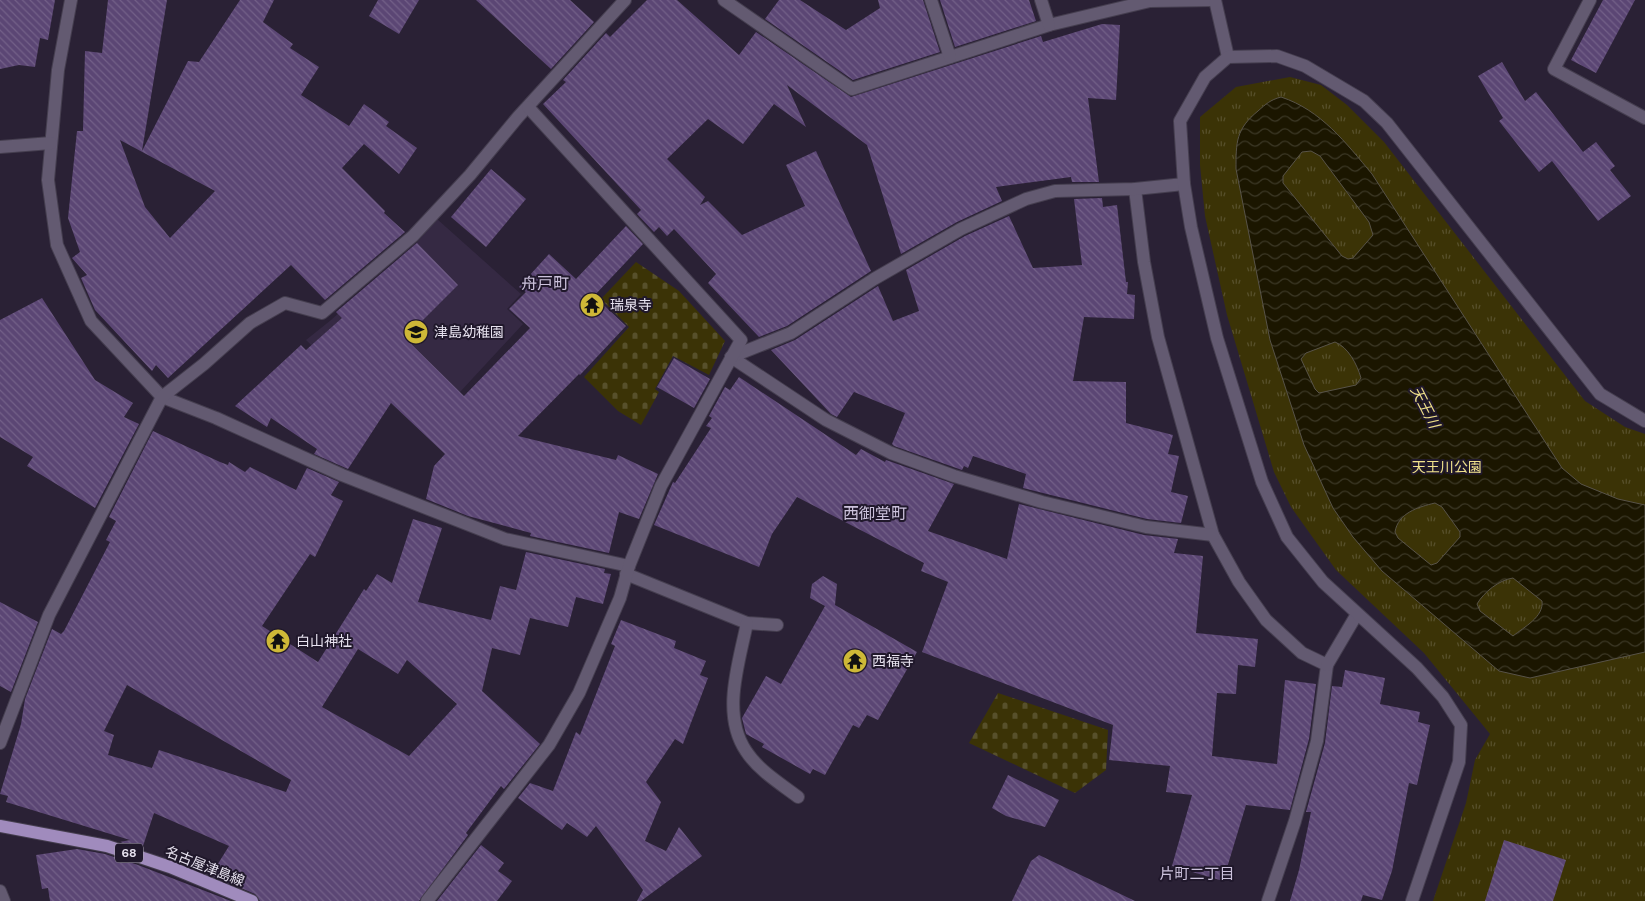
<svg xmlns="http://www.w3.org/2000/svg" width="1645" height="901" viewBox="0 0 1645 901" font-family="'DM Sans','Noto Sans JP',sans-serif">
<defs>
<pattern id="grass-tufts" width="24" height="20" patternUnits="userSpaceOnUse" patternTransform="scale(1.25)"><rect width="24" height="20" fill="#3b3306"/><path d="M3 7l-1-3M5 7V3M7 7l1-3M15 17l-1-3M17 17v-4M19 17l1-3" fill="none" stroke="#57502b"/></pattern>
<pattern id="cemetery-stones" width="16" height="16" patternUnits="userSpaceOnUse" patternTransform="scale(1.25)"><rect width="16" height="16" fill="#3b3306"/><path d="M2 7V4a2 2 0 0 1 4 0v3zM10 15v-3a2 2 0 0 1 4 0v3z" fill="#57502b"/></pattern>
<pattern id="water-waves" width="16" height="10" patternUnits="userSpaceOnUse" patternTransform="scale(1.25)"><rect width="16" height="10" fill="#1b1600"/><path d="M0 5q4-4 8 0t8 0" fill="none" stroke="#3c3826"/></pattern>
<pattern id="building-back-hatch" width="6" height="6" patternUnits="userSpaceOnUse" patternTransform="scale(1.25)"><rect width="6" height="6" fill="#5b4674"/><path d="M-1 5l2 2M0 0l6 6M5-1l2 2" fill="none" stroke="#736088"/></pattern>
</defs>
<rect width="100%" height="100%" fill="#2a2135"/>
<polygon fill="#352943" points="437,219 521,294 507,309 523,324 423,432 395,404 353,386 306,340 331,320 418,241"/>
<polygon fill="url(#grass-tufts)" points="1290,77 1321,85 1347,105 1384,142 1585,401 1625,427 1645,434 1645,901 1433,901 1466,803 1475,760 1490,734 1424,653 1336,570 1291,507 1274,472 1227,315 1205,216 1200,165 1200,117 1236,87"/>
<g fill="url(#cemetery-stones)">
<polygon points="636,262 679,291 725,341 709,375 673,356 655,389 659,392 641,425 618,411 584,377 629,327 601,299"/>
<polygon points="998,693 1108,730 1106,770 1075,793 969,743"/>
</g>
<path fill="url(#water-waves)" stroke="#585348" fill-rule="evenodd" d="M1281 97C1321 110 1346 143 1372 174L1562 468 1581 484 1618 499 1645 505V652L1530 678 1499 671 1382 571 1353 537 1333 508 1304 445 1270 340 1236 169C1236 142 1236 129 1258 111 1266 104 1270 100 1281 97ZM1311 151 1320 156 1369 222 1373 235 1353 258 1348 259 1342 256 1283 183V176L1302 152ZM1335 342C1348 347 1357 364 1361 378L1356 385 1319 393 1315 389 1301 359 1306 353ZM1435 503 1442 507 1460 532V537L1437 563 1431 565 1398 538 1395 532C1398 513 1418 507 1435 503ZM1513 578 1542 601C1544 617 1524 627 1513 636L1480 611 1477 604C1484 592 1499 580 1513 578Z"/>
<g fill="url(#building-back-hatch)" fill-rule="evenodd">
<polygon points="0,0 55,0 48,40 40,38 35,67 19,65 0,69"/>
<path d="M108 0H167L142 151 188 61 199 62 240 0H274L263 22 293 44 290 48 319 67 301 95 349 126 364 104 389 122 386 126 417 148 399 174 364 144 342 168 385 211 384 213 405 232 325 300 291 265 168 378 156 365 152 371 95 310 81 278 87 275 72 258 80 252 68 218 77 131H83L85 51 102 53ZM120 140 215 191 170 238 145 207Z"/>
<polygon points="378,0 419,0 399,34 369,16"/>
<polygon points="476,0 570,0 594,22 551,69"/>
<polygon points="647,0 677,0 739,55 756,32 851,97 1041,36 1043,42 1102,24 1120,25 1116,100 1088,98 1099,182 1072,182 1071,177 996,187 1002,201 957,222 901,254 867,145 787,85 806,127 774,104 743,144 708,119 667,159 705,197 700,205 708,201 742,235 805,206 786,165 816,151 871,271 787,326 759,337 708,283 716,274 674,229 667,236 659,227 654,232 637,214 641,210 543,104 566,82 563,80 606,33 610,37"/>
<polygon points="779,0 800,0 846,30 880,8 878,0 923,0 940,52 853,80 765,19"/>
<polygon points="940,0 1029,0 1036,21 955,47"/>
<polygon points="1603,0 1635,0 1596,73 1571,60"/>
<polygon points="1502,62 1525,101 1536,92 1583,152 1596,142 1615,166 1610,170 1631,196 1598,221 1552,161 1539,172 1499,121 1503,118 1478,76"/>
<polygon points="491,169 526,199 486,247 451,217"/>
<polygon points="1102,198 1103,207 1117,205 1126,282 1128,282 1127,294 1135,295 1134,319 1084,317 1073,381 1126,382 1126,423 1173,435 1168,454 1179,456 1171,492 1188,496 1181,523 1147,519 1023,488 1026,474 973,456 968,468 964,466 962,470 894,446 892,444 905,413 854,392 837,417 831,414 771,350 795,340 878,286 893,321 919,311 906,270 965,236 1009,216 1033,268 1082,265 1074,199"/>
<polygon points="626,226 643,244 594,296 626,326 580,375 579,374 518,436 616,460 618,455 658,474 639,519 619,512 609,553 530,536 531,533 468,516 426,499 434,466 445,454 391,403 348,469 314,454 317,449 271,418 267,427 235,406 301,345 306,350 342,318 336,312 417,243 458,285 405,338 464,396 530,328 509,309 526,292 519,287 549,254 576,279"/>
<polygon points="42,298 95,380 133,403 124,417 139,424 95,508 27,466 33,457 0,437 0,320"/>
<polygon points="674,358 710,379 694,408 657,387"/>
<polygon points="739,377 856,455 861,449 885,462 886,460 954,484 928,531 1007,559 1019,504 1144,535 1178,539 1174,553 1203,556 1196,633 1258,639 1255,667 1238,665 1236,694 1217,693 1212,756 1277,764 1285,680 1316,684 1309,739 1290,810 1246,805 1223,881 1172,866 1192,795 1166,792 1170,766 1109,760 1113,725 922,652 948,582 921,571 924,563 797,497 772,534 759,567 654,525 673,482 675,483 711,428 706,426 712,418 709,416 725,387 730,390"/>
<path d="M153 431 220 462 228 465 229 462 245 472 250 467 296 490 307 468 339 482 331 495 343 501 315 557 310 554 262 626 318 662 364 589 366 591 377 574 392 583 413 519 442 528 418 602 491 620 500 586 516 590 526 552 605 569 604 573 611 574 603 604 576 597 568 627 530 618 520 655 492 648 482 691 540 744 504 789 501 786 466 833 468 835 419 901H260L255 894 211 875 229 846 154 813 142 849 120 842 130 840 6 802 8 796 0 794 21 724 25 699 52 629 61 634 64 631 110 542 106 540 116 521 109 517ZM358 649 398 674 407 660 457 704 409 756 322 707ZM127 685 291 780 286 792 159 750 152 768 108 755 114 735 104 731Z"/>
<polygon points="823,576 837,584 835,605 917,652 878,720 867,715 859,728 853,725 825,775 813,769 810,774 762,747 764,744 746,734 742,718 766,676 781,684 825,606 810,598 812,584"/>
<polygon points="0,602 38,622 11,692 0,686"/>
<polygon points="621,620 676,641 674,648 706,661 700,675 708,678 683,744 675,739 646,782 661,802 645,841 666,851 679,827 702,856 641,901 637,901 643,890 596,826 587,837 567,823 562,830 518,798 530,783 553,791 576,732 580,735 615,646 611,644"/>
<polygon points="1345,670 1385,678 1380,704 1420,712 1418,722 1430,725 1417,785 1409,783 1392,871 1382,900 1363,895 1361,901 1290,901 1299,870 1311,812 1306,812 1325,743 1332,686 1342,687"/>
<polygon points="1008,775 1059,800 1045,827 1006,816 992,808"/>
<polygon points="1504,840 1566,860 1553,901 1485,901"/>
<polygon points="481,845 504,863 498,871 512,881 497,901 437,901"/>
<polygon points="77,849 105,854 138,865 231,901 50,901 48,888 42,889 36,855"/>
<polygon points="1039,855 1135,901 1012,901 1031,861"/>
</g>
<g fill="none" stroke-linecap="round" stroke-linejoin="round">
<defs>
<g id="minor">
<polyline points="71,0 58,70 48,180 57,245 91,321 162,397 216,418 342,475 505,539 629,566"/>
<polyline points="724,0 852,89 1049,25 1150,1 1215,0"/>
<polyline points="931,0 950,57"/>
<polyline points="1041,0 1049,25"/>
<polyline points="1215,0 1228,57"/>
<polyline points="1590,0 1554,69 1645,118"/>
<polyline points="0,147 51,143"/>
<polyline points="1135,189 1144,262 1158,337 1213,535 1239,582 1266,620 1302,653 1327,665 1317,741 1295,821 1268,901"/>
<polyline points="731,357 826,420 891,453 954,476 1042,502 1146,527 1213,535"/>
<polyline points="731,357 791,333 874,279 961,229 1026,199 1055,191 1135,189 1184,184"/>
<polyline points="626,574 747,623 777,625"/>
<path d="M747 623C739 663 721 714 746 751 758 770 781 784 798 797"/>
<polyline points="1327,665 1357,614"/>
<polyline points="0,743 49,615 162,397 204,364 250,323 285,303 322,313 413,236 470,175 518,117 625,0"/>
<polyline points="0,891 4,901"/>
<polyline points="427,901 549,745 579,693 620,598 629,566 661,486 741,340 528,107"/>
<polyline points="1412,901 1459,762 1461,725 1443,697 1417,668 1323,582 1287,537 1262,482 1217,338 1191,227 1184,184 1180,121 1205,77 1228,57 1277,56 1305,66 1364,101 1387,123 1600,394 1645,421"/>
</g>
<polyline id="major" points="0,826 107,846 170,867 252,901"/>
</defs>
<use href="#minor" stroke="#453e4f" stroke-width="14"/>
<use href="#major" stroke="#453e4f" stroke-width="14"/>
<use href="#minor" stroke="#635a71" stroke-width="12"/>
<use href="#major" stroke="#a08bbd" stroke-width="12"/>
</g>
<defs>
<symbol id="temple-disc" viewBox="-11 -11 22 22"><circle r="9.5" fill="#ceb837" stroke="#20182b"/><path d="M0-6L5-2H3V0L6.5 2.5H4V6H1.5V3h-3V6H-4V2.5H-6.5L-3 0V-2H-5Z" fill="#111"/></symbol>
<symbol id="school-disc" viewBox="-11 -11 22 22"><circle r="9.5" fill="#ceb837" stroke="#20182b"/><path d="M0-5L7-2L0 1L-7-2ZM-4 1L0 2.5L4 1V4Q0 6-4 4Z" fill="#111"/></symbol>
</defs>
<g fill-rule="evenodd">
<use href="#temple-disc" x="578" y="291" width="28" height="28"/>
<use href="#school-disc" x="402" y="318" width="28" height="28"/>
<use href="#temple-disc" x="264" y="627" width="28" height="28"/>
<use href="#temple-disc" x="841" y="647" width="28" height="28"/>
</g>
<g text-anchor="middle" stroke-width="4" stroke-linejoin="round" paint-order="stroke">
<rect fill="#20182b" stroke="#aba5b4" stroke-width="1" x="115" y="843.5" width="28" height="19" rx="4"/>
<g font-size="12" font-weight="bold" fill="#e7e2ef">
<text x="129" y="857">68</text>
</g>
<g font-size="14" fill="#e7e2ef" stroke="#20182b" text-anchor="start">
<text x="610" y="310">瑞泉寺</text>
<text x="434" y="337">津島幼稚園</text>
<text x="296" y="646">白山神社</text>
<text x="872" y="666">西福寺</text>
</g>
<g font-size="14" fill="#f1e28c" stroke="#20182b">
<text x="1447" y="472">天王川公園</text>
</g>
<g font-size="14" fill="#e7e2ef" stroke="#20182b">
<text transform="translate(205 866) rotate(22)" y="5">名古屋津島線</text>
</g>
<g font-size="15" font-style="italic" fill="#edde88" stroke="#20182b">
<text transform="translate(1425 407) rotate(63)" y="5">天王川</text>
</g>
<g font-size="15" fill="#ccc2dc" stroke="#20182b">
<text x="1197" y="879">片町二丁目</text>
</g>
<g font-size="16" fill="#ccc2dc" stroke="#20182b">
<text x="545" y="289">舟戸町</text>
<text x="875" y="519">西御堂町</text>
</g>
</g>
</svg>
